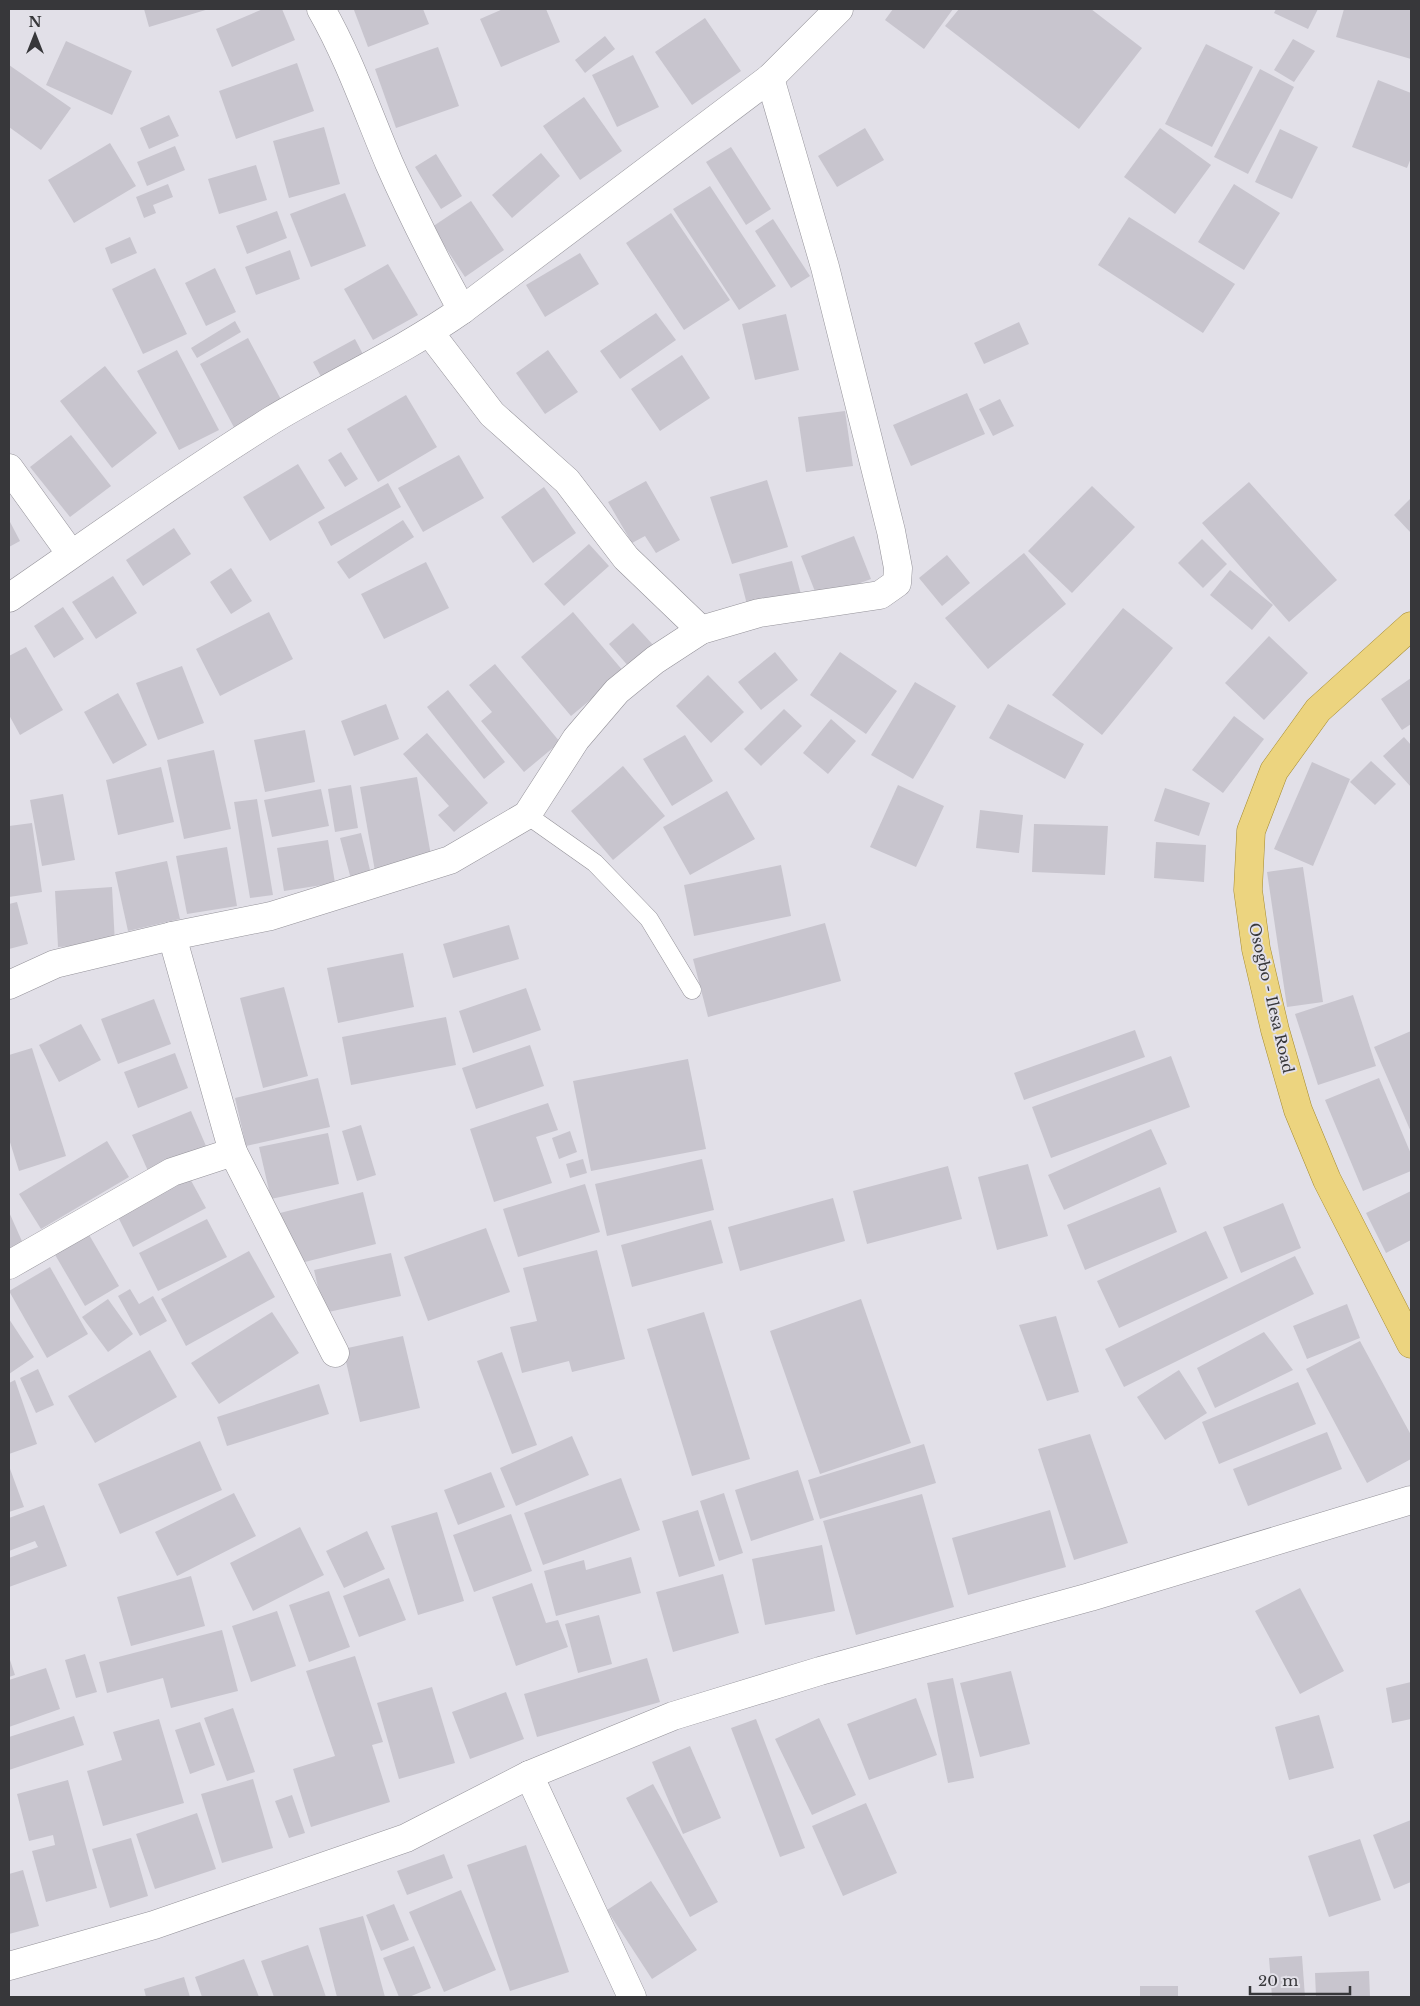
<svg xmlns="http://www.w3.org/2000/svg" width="1420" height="2006" viewBox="0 0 1420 2006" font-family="'Libre Baskerville',serif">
<rect width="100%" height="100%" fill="#e2e0e8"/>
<g fill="#c8c5ce">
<polygon points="144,9 209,9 149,27"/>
<polygon points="263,9 282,9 295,40 232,67 216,29"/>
<polygon points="357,9 423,9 429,24 368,47 354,10"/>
<polygon points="503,9 546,9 560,42 501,67 480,19"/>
<polygon points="893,9 953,9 924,49 885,20"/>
<polygon points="959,9 1091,9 1142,48 1079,129 945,26"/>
<polygon points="1276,9 1318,9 1308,29 1274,13"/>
<polygon points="1344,9 1411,9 1411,59 1336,37"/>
<polygon points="705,18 741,71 692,105 655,52"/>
<polygon points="605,36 615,49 585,73 575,60"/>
<polygon points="1293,39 1315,51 1294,82 1274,70"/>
<polygon points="66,41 132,71 112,115 46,85"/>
<polygon points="1206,44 1253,67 1212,147 1165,124"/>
<polygon points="438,47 459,106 396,128 375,69"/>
<polygon points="633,55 659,107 617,127 592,75"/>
<polygon points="297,63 314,111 236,139 219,91"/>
<polygon points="9,65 71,108 41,150 9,127"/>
<polygon points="1260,69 1294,87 1248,174 1214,157"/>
<polygon points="1378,80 1411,93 1411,158 1407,168 1352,147"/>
<polygon points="584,97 622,151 580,180 543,126"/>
<polygon points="169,115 179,136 149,149 140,128"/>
<polygon points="324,127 340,184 289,198 273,141"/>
<polygon points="865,128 884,160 837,187 818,156"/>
<polygon points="1160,128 1211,165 1175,214 1124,177"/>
<polygon points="1280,129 1318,147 1292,199 1255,182"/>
<polygon points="110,143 136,186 74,223 48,180"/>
<polygon points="175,146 185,170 147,186 137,162"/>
<polygon points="731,147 771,209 746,225 706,162"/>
<polygon points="541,153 560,176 512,218 492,195"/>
<polygon points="436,154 462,196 441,209 415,167"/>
<polygon points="256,165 267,200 219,214 208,179"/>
<polygon points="168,184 173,197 153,205 156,213 144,218 136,197"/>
<polygon points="1234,184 1280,213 1244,270 1198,242"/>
<polygon points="710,186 776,286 739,310 673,209"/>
<polygon points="345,193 366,246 311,267 290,214"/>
<polygon points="471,201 504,250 465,277 432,227"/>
<polygon points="277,211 287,238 247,254 236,226"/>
<polygon points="671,213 730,300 684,330 626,243"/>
<polygon points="1129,217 1235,284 1203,333 1098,265"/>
<polygon points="773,219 810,276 791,288 755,231"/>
<polygon points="130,237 137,253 111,264 105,248"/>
<polygon points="290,250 300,279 256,295 245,267"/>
<polygon points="580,253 599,284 545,317 526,285"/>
<polygon points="388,264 418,315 373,340 344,289"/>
<polygon points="155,268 187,334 143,354 112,289"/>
<polygon points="215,268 236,312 206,326 185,283"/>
<polygon points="656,313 676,340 620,379 600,351"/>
<polygon points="786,314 799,370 755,380 742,324"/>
<polygon points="235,321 241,332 197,358 191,348"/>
<polygon points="1019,322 1029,344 984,364 974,343"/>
<polygon points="248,338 285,407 237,433 200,364"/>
<polygon points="355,339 366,360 325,384 313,362"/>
<polygon points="177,350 219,430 179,450 137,371"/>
<polygon points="548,350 578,392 545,414 516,373"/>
<polygon points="682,355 710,398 660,431 631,389"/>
<polygon points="105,366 157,433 112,468 60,401"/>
<polygon points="967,393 985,434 911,466 893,425"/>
<polygon points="406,395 437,447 378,482 347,429"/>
<polygon points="1000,399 1014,426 993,436 979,409"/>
<polygon points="845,411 853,466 806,472 798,417"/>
<polygon points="71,435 111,486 70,517 30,467"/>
<polygon points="341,452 358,479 345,487 328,460"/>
<polygon points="459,455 484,498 423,532 398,488"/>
<polygon points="298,464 325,508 270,541 243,497"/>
<polygon points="767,480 788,547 732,564 710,497"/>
<polygon points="646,481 680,540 656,553 645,536 632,543 608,502"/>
<polygon points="1249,482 1337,580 1289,622 1202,523"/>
<polygon points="388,483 401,507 331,546 318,522"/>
<polygon points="1092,486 1135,527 1072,593 1028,551"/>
<polygon points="544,487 576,533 533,563 501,517"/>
<polygon points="1411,498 1411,533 1394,515"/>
<polygon points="9,520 20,541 9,547"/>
<polygon points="403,520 414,537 349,579 337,562"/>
<polygon points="174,528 191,554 143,586 126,560"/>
<polygon points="854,536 871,579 818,599 801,556"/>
<polygon points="1202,539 1227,564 1203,588 1178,563"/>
<polygon points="589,544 609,566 564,606 544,584"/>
<polygon points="1024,553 1066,604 988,669 945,618"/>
<polygon points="947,555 970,583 942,606 919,578"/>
<polygon points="792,561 802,598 749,612 739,574"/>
<polygon points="426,562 449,608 384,639 361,594"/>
<polygon points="231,568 252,601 231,614 210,582"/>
<polygon points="1230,570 1273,605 1252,630 1210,595"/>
<polygon points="113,576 137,613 96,639 72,602"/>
<polygon points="63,607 84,639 54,658 34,626"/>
<polygon points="1123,608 1173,648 1102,735 1052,695"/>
<polygon points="269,612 293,659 220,696 196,649"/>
<polygon points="573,612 624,672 571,716 521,657"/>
<polygon points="633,623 654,646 630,668 609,644"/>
<polygon points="1269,636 1308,673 1264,720 1225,683"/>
<polygon points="26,647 63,710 20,735 9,715 9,656"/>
<polygon points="775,652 798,680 761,710 738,682"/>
<polygon points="840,652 897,691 866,734 810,695"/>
<polygon points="495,664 560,742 524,772 481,721 492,712 469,685"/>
<polygon points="182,666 204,723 158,740 136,683"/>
<polygon points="708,675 744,712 711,743 676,706"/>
<polygon points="1411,678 1411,724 1402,730 1381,699"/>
<polygon points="915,682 956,706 913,779 871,755"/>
<polygon points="448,690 505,762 484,779 427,707"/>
<polygon points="118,693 147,745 113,764 84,712"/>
<polygon points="386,704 399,739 354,756 341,721"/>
<polygon points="1008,704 1084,744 1065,779 989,738"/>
<polygon points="784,709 802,726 761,766 744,749"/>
<polygon points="1234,716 1264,739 1223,793 1192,770"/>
<polygon points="831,719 856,741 828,774 803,753"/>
<polygon points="305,730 315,782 265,792 254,740"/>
<polygon points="427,733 488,803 454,832 438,815 449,806 403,754"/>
<polygon points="685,735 713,781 672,806 643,759"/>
<polygon points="1404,737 1411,745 1411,787 1383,756"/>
<polygon points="214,750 231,829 184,839 167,760"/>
<polygon points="1371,761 1396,784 1375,805 1350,782"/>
<polygon points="1312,762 1350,779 1313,866 1274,849"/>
<polygon points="623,766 665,816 613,860 571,811"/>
<polygon points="161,767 174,822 118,835 106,780"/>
<polygon points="417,777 432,861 375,871 360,787"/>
<polygon points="351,785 358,828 335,832 328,789"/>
<polygon points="898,785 944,806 916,867 870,847"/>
<polygon points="1165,788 1210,803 1199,836 1154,821"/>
<polygon points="321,789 329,826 272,837 264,800"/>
<polygon points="727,791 755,839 690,875 663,827"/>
<polygon points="63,794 75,860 42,866 30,800"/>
<polygon points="257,799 273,895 250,898 234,802"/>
<polygon points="980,810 1023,815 1019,853 976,848"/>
<polygon points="32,823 42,892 9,897 9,826"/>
<polygon points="1034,824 1108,826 1105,875 1032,872"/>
<polygon points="361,833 372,878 352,883 340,838"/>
<polygon points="328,840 335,883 284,891 277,848"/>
<polygon points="1156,842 1206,845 1204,882 1154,878"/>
<polygon points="227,847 237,906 187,914 176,856"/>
<polygon points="167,861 180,919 128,931 115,872"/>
<polygon points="781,865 791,916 694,936 684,885"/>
<polygon points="1303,867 1323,1002 1287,1007 1267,872"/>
<polygon points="112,887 115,944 58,947 55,891"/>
<polygon points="17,902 28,944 9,949 9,904"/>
<polygon points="825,923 841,981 708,1017 693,959"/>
<polygon points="509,925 519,959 453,978 443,944"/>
<polygon points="403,953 414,1007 338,1023 327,968"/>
<polygon points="284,987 308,1076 263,1088 240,998"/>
<polygon points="526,988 541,1030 473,1053 459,1011"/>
<polygon points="1353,995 1376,1066 1318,1085 1295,1014"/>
<polygon points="154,999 171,1044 118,1064 101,1019"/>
<polygon points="446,1017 456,1065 351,1085 342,1037"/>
<polygon points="81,1024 101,1060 59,1082 39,1045"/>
<polygon points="1135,1030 1145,1057 1024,1100 1014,1073"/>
<polygon points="1411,1031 1411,1132 1374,1047"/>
<polygon points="530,1045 544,1086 476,1109 462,1068"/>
<polygon points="32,1048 66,1156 19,1171 9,1139 9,1055"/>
<polygon points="175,1053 188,1088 138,1108 124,1072"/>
<polygon points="1171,1056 1190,1107 1051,1158 1032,1107"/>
<polygon points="688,1059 706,1149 591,1171 573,1081"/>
<polygon points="318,1078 330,1127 246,1146 235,1098"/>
<polygon points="1379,1078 1411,1154 1411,1171 1363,1191 1325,1100"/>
<polygon points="548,1103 558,1130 536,1137 552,1183 494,1202 470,1129"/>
<polygon points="191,1111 206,1146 148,1171 132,1135"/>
<polygon points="361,1125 376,1175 357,1181 342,1131"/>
<polygon points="1151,1129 1167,1164 1064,1210 1048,1175"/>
<polygon points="570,1131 577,1152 559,1159 552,1138"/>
<polygon points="328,1133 339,1184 271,1199 259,1147"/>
<polygon points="107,1141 129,1177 41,1229 19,1194"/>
<polygon points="583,1159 587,1173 570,1178 566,1164"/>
<polygon points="702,1159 714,1210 607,1236 595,1184"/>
<polygon points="1028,1164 1048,1236 997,1250 978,1177"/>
<polygon points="948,1166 962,1219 867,1244 853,1191"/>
<polygon points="188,1175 206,1208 133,1247 116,1213"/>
<polygon points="585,1184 600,1232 518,1257 503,1209"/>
<polygon points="1160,1187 1177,1232 1085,1270 1067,1225"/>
<polygon points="1411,1191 1411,1240 1386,1253 1366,1213"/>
<polygon points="363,1192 376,1244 293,1265 280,1213"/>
<polygon points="833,1198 845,1241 740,1271 728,1227"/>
<polygon points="1283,1203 1301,1248 1241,1273 1223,1227"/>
<polygon points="9,1212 25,1248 9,1256"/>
<polygon points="207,1219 227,1257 158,1291 139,1253"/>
<polygon points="711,1220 723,1263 632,1287 621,1245"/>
<polygon points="486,1228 510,1292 428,1321 404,1257"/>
<polygon points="1206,1231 1228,1278 1119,1328 1097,1281"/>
<polygon points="88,1233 119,1286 85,1306 54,1253"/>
<polygon points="597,1250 625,1359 572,1372 569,1361 522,1373 510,1327 537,1321 523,1268"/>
<polygon points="249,1251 275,1297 186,1346 161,1299"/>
<polygon points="391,1253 401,1296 324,1313 314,1270"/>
<polygon points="1295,1256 1314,1294 1124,1387 1105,1349"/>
<polygon points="50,1267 88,1334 47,1358 9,1291"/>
<polygon points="130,1289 139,1304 153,1296 167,1321 140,1336 118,1296"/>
<polygon points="108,1299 133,1334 108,1352 82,1317"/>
<polygon points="861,1299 911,1443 820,1474 770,1331"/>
<polygon points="1347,1304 1360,1338 1307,1359 1293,1326"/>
<polygon points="272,1312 299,1353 219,1404 191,1363"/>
<polygon points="704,1312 750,1459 692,1476 647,1329"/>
<polygon points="1056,1316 1079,1392 1047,1401 1019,1325"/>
<polygon points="9,1319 34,1357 9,1374"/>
<polygon points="1264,1332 1293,1370 1215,1408 1197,1368"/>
<polygon points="403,1336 420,1408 360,1422 343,1349"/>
<polygon points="1360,1341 1411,1435 1411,1459 1367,1483 1306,1369"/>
<polygon points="150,1350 177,1397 95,1443 68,1396"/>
<polygon points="502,1352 537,1445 512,1454 477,1361"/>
<polygon points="38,1369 54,1405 36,1413 20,1378"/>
<polygon points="1179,1370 1207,1413 1165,1440 1137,1397"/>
<polygon points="15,1380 37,1444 9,1454 9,1383"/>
<polygon points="1298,1382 1316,1424 1219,1464 1202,1422"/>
<polygon points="319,1384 329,1414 227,1446 217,1417"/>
<polygon points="1327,1432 1342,1469 1248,1506 1233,1469"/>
<polygon points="1090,1434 1128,1543 1074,1560 1038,1449"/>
<polygon points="572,1436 589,1475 516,1506 500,1468"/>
<polygon points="200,1441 222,1490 120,1534 98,1484"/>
<polygon points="924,1444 936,1483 820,1519 808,1480"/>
<polygon points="9,1466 24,1507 9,1512"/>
<polygon points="798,1470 814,1520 751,1541 735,1490"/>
<polygon points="491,1472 505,1507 458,1525 444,1490"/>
<polygon points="621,1478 640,1530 543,1565 524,1513"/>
<polygon points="234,1493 256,1536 177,1576 155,1532"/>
<polygon points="724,1493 743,1553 719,1561 700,1501"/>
<polygon points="922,1494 954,1607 856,1635 823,1521"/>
<polygon points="44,1505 67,1566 9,1587 9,1558 38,1547 35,1541 9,1551 9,1518"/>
<polygon points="698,1510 715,1566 679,1577 662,1521"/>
<polygon points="1050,1510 1066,1567 968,1595 952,1538"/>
<polygon points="437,1512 464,1601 418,1615 391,1526"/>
<polygon points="511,1514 532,1571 474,1592 453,1535"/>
<polygon points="300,1527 324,1575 253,1611 230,1563"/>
<polygon points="367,1531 385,1569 344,1588 326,1551"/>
<polygon points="822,1545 835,1611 765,1625 752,1559"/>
<polygon points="631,1557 641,1593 556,1616 544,1571 584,1560 586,1570"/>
<polygon points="723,1574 739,1633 673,1652 656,1592"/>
<polygon points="191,1576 205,1626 131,1646 117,1597"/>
<polygon points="389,1578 406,1620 359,1637 343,1596"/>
<polygon points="532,1583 546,1623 558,1620 568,1647 516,1666 492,1597"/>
<polygon points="1300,1588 1344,1671 1300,1694 1255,1611"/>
<polygon points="329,1591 350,1647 309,1662 289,1605"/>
<polygon points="277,1611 296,1666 251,1682 232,1626"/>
<polygon points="599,1615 612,1664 578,1673 565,1624"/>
<polygon points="222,1630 238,1691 171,1708 163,1678 107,1693 99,1662"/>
<polygon points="85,1654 97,1692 76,1698 65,1660"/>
<polygon points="355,1656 383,1742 372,1745 390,1802 311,1827 293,1769 335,1756 306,1671"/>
<polygon points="9,1657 15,1675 9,1677"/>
<polygon points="647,1658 660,1702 537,1737 524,1694"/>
<polygon points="46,1668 60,1709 9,1727 9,1680"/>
<polygon points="1011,1671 1030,1744 980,1757 960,1683"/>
<polygon points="953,1678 974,1778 948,1783 927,1683"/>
<polygon points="1411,1682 1411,1719 1392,1723 1386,1688"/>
<polygon points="432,1687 455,1763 399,1779 377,1703"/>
<polygon points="506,1692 524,1739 470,1759 452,1712"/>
<polygon points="916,1698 937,1755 869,1780 847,1724"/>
<polygon points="233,1708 255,1772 227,1781 204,1718"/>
<polygon points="1319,1715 1334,1768 1289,1780 1275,1727"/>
<polygon points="74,1716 84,1745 9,1770 9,1737"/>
<polygon points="819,1718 856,1795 812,1815 775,1739"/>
<polygon points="159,1719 184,1803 103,1826 87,1771 122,1760 113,1732"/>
<polygon points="756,1719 805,1848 780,1857 731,1728"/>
<polygon points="200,1722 215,1765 190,1774 175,1730"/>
<polygon points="690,1746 721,1818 683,1834 652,1762"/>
<polygon points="253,1779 273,1848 222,1863 201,1794"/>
<polygon points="68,1780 97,1888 46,1902 32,1851 55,1845 53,1835 29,1841 17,1794"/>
<polygon points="653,1784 718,1902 690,1917 626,1798"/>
<polygon points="292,1795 305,1833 289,1838 275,1801"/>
<polygon points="866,1803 897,1873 843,1896 812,1826"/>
<polygon points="197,1813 216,1869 155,1889 136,1834"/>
<polygon points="1411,1820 1411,1882 1394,1889 1373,1835"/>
<polygon points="131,1838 148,1896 110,1908 92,1849"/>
<polygon points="1360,1839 1381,1900 1329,1917 1308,1856"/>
<polygon points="526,1845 569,1972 510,1991 467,1865"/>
<polygon points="444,1854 453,1878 407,1895 397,1871"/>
<polygon points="23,1870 39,1926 9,1934 9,1874"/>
<polygon points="651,1881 697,1950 652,1979 607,1910"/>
<polygon points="461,1890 496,1970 444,1992 409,1912"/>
<polygon points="394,1904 409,1940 381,1951 366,1915"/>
<polygon points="363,1916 385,1997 337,1997 319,1928"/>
<polygon points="308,1945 326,1997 274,1997 261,1961"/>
<polygon points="414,1946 431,1988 409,1997 399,1997 383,1958"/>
<polygon points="1302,1956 1305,1997 1272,1997 1269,1958"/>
<polygon points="244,1959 259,1997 202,1997 195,1977"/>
<polygon points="1369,1971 1370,1997 1316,1997 1315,1973"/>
<polygon points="184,1977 190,1997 146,1997 144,1989"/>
<rect x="1140" y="1986" width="38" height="11"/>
</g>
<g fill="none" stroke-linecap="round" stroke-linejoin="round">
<defs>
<polyline id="service" points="527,815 595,863 649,919 692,990"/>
<g id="minor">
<path d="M321 9C349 58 367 111 389 163 411 213 436 262 462 310"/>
<polyline points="430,333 492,414 567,481 626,558 701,630"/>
<polyline points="9,468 71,554"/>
<path d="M9 598C96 538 182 476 272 420 335 382 402 352 462 310L770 78 839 9"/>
<polyline points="172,936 233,1152 335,1353"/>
<polyline points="9,985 55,964 172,936 271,916 450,860 527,815 576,739 617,691 655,660 701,630 759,613 880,595 897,583 898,568 891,531 825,267 770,78"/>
<polyline points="9,1265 172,1172 233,1152"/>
<polyline points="529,1775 632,1997"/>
<polyline points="9,1966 154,1925 406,1838 529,1775 673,1716 820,1671 1090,1597 1411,1500"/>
</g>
<polyline id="primary" points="1411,626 1318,710 1274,771 1251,831 1248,890 1256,949 1275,1030 1298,1110 1327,1180 1411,1344"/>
</defs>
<use href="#service" stroke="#949299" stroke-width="19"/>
<use href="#minor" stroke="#949299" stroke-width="29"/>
<use href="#primary" stroke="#a58b2f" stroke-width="29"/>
<use href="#service" stroke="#fff" stroke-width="18"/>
<use href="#minor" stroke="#fff" stroke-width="28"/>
<use href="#primary" stroke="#ecd47f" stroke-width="28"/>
</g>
<g text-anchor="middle" stroke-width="4" stroke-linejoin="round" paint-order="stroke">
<g font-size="15" fill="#37373a" stroke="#e2e0e8">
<text transform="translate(1271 998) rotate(77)" y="5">Osogbo - Ilesa Road</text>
</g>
</g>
<rect width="1420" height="2006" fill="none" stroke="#37373a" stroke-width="20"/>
<g transform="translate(35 35)" stroke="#e2e0e8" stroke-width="4" paint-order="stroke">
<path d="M0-4L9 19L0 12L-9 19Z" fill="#37373a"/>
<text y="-8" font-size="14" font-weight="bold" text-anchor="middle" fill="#37373a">N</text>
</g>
<path d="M1250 1986v8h100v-8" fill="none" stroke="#37373a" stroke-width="2.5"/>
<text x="1258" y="1986" font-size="15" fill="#37373a" stroke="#e2e0e8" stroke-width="4" paint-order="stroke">20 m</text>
</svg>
